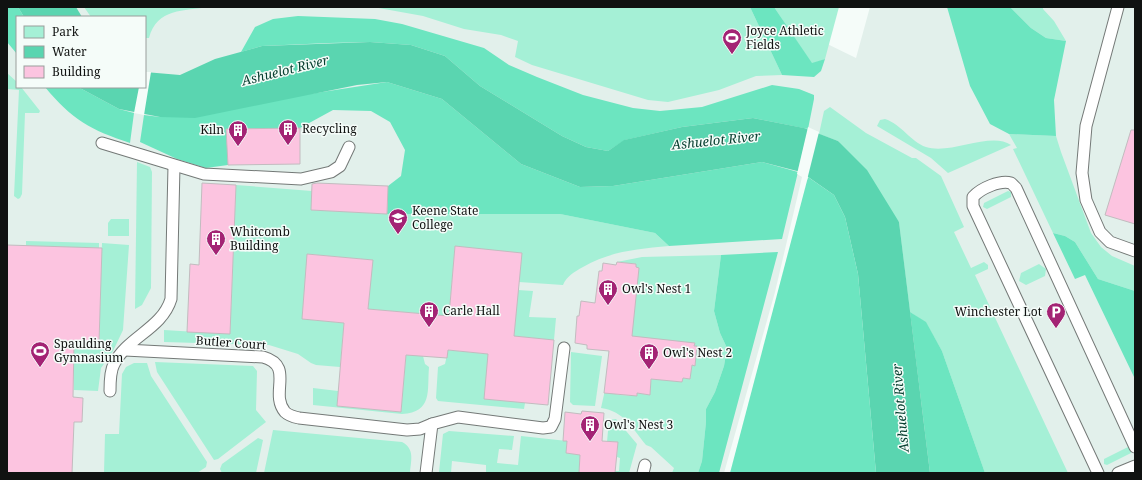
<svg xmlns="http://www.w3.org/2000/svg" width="1142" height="480" viewBox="0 0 1142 480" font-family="'Noto Serif',serif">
<rect width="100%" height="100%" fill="#f5fcf9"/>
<path fill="#e2f0eb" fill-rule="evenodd" d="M7 7H804L813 37 856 58 870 7H1135V473H906L890 289 810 143 775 292 724 473H7ZM17 17H145V87H17Z"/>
<g fill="#a5f0d6">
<path d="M84 7H209C184 11 157 8 149 38H145V17H91Z"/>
<polygon points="373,7 750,7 782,75 756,76 719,90 668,102 648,100 532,65 515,57 518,41 501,35 464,29 423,16"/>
<polygon points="774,7 839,7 825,59 812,64"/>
<polygon points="1010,7 1043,7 1043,9 1054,21 1066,41 1046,38 1031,28"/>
<polygon points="7,73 17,82 17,87 21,87 40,111 39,113 25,113 22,194 20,198 18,199 14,196 19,90 7,89"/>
<polygon points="830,107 866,133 912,158 916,158 941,176 964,227 954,232 971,268 984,262 988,265 988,269 975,275 1068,473 985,473 942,351 926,323 910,312 899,222 838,141 819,134 824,111"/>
<path d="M885 119C901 124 911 142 926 147 951 155 991 131 1011 145L948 173 931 158 877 126 880 120Z"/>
<polygon points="1009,134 1056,136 1061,152 1091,233 1101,247 1112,256 1135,266 1135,291 1098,279 1075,242 1065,236 1053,233 1013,149 1017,148"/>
<polygon points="137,162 150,167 152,172 151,288 142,305 135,309"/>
<path d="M236 185 312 191 311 210 387 214H560L655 233 669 246C637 249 611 251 583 267 574 272 567 276 563 285L519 282 521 253 455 247 449 316 368 309 372 260 308 254 302 319 344 323 340 367 316 365 311 363 298 354 269 345 164 342V330L230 334Z"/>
<polygon points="1008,191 1011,192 1011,197 987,209 983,207 984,203"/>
<polygon points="111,219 129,219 129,236 108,236 108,223"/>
<polygon points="26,241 99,243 99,248 26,246"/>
<polygon points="102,243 129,245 123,330 113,351 101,368 98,391 74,390 74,346 68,345 68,342 99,342"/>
<path d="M721 255 714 311 720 333 727 348 724 366 715 392 706 409V422L702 461 698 473H672L674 468 651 447 646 445C633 429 624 411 601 408L605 390 619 395 637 396V393L649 395 652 375 656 379 682 382 683 378 690 379 692 365H695L697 346H694L695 343 618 353H608L635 309 636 264 617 262 642 257Z"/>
<polygon points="1039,264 1046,269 1045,276 1026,285 1019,281 1021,273"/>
<polygon points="518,290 533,291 529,317 556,318 554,340 514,336"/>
<path d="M407 346 423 356 425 364 429 367C427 391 433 412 402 414L313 405V388L338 391 337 406 401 412Z"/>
<polygon points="448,350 488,354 525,403 524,409 438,401 436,398 438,367 445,364"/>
<polygon points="571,352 602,356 595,406 573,405 570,402"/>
<polygon points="155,362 253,366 257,371 256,410 266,422 218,459 214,460 157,372"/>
<polygon points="134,363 147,363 151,376 207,462 206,467 197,473 104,473 105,434 119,434 122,374 126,367"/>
<polygon points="616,419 637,444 629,473 615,473 615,471 619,471 620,458 617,457 618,443 607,442 609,420"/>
<path d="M273 430 402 442C415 449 411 460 410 473H264Z"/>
<polygon points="449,431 514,436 512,450 499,449 497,463 518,465 521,436 567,441 566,453 584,455 580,461 579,473 486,473 486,465 452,461 451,473 439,472 443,434"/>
<polygon points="258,438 263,440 256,473 222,473 220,469 222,464"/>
<polygon points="1128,447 1130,448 1131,453 1107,465 1104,464 1104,459"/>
</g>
<g fill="#6ce5c0">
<polygon points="7,7 18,7 24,17 17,17 17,54 7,42"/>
<polygon points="750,7 774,7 812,63 825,59 821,71 814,77 782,75"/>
<polygon points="947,7 1010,7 1031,28 1046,38 1066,41 1054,100 1056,136 1009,134 990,124 970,86"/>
<polygon points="298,16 375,19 402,24 484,48 509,65 537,77 583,95 633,108 660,111 702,107 772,85 799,89 814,95 814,99 808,129 753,118 682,127 625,140 608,151 586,147 562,136 480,86 445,56 411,45 370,42 329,43 262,46 241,52 255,27 273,19"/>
<polygon points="387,82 442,99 521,164 580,187 613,186 762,162 798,172 782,239 669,246 655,233 560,214 387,214 388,186 401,176 405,150 390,122 371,111 333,110 300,128 227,129 228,165 206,168 177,159 140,142 144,115 160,117"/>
<path d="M45 87H78L119 109 134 113 130 143C91 130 72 120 45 87Z"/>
<polygon points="808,177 834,195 845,217 858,274 876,473 730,473"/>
<polygon points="1053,233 1065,236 1075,242 1098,279 1135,291 1135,379 1085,275 1075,279"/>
<polygon points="778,252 719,473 698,473 702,461 706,422 706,409 715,392 724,366 727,348 720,333 714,311 721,255"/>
<polygon points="910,312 926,322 942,351 985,473 930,473"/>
</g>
<g fill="#5ad5b0">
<polygon points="18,7 76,7 82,17 24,17"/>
<polygon points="370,42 411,45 445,56 480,86 562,136 586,147 608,151 624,140 682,127 753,118 804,128 838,141 867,170 899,222 930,473 876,473 858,274 845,217 834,195 801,172 762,162 613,186 580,187 521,164 442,99 387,82 357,85 195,118 160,117 119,109 78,87 145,87 145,72 180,75 215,59 262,46"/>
</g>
<g fill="#f5fcf9">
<polygon points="145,72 151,72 144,115 134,113 139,87 145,87"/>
<polygon points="808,127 819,132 807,180 797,174"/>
</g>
<g fill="#fcc4e0" stroke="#c2bcbf">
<polygon points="300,128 300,164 228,165 226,129"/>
<polygon points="1131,130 1135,130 1135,224 1105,215"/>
<polygon points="202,183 236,185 230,334 187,332 190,264 199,265"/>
<polygon points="317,183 388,186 387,214 311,210 312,184"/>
<polygon points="7,245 102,248 99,342 74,342 73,397 83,398 82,422 74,422 72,473 7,473"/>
<polygon points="455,246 522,253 514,336 554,340 548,405 484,399 488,354 448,350 447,358 406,355 401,412 337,406 344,323 302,319 307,254 373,260 368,309 449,316"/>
<polygon points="617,262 636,264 636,267 639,268 632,336 695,343 694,346 697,346 695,366 692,365 690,379 683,378 682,382 651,379 650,395 637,393 637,396 604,393 609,351 587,349 587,345 575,343 577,316 579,316 581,301 595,303 599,271 602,271 603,263 616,265"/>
<polygon points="582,411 604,413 602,441 618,442 615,473 579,473 580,455 566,453 567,441 563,441 565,412 581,414"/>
</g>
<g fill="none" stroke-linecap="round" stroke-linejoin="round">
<defs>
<g id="service">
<polyline points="1118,7 1086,126 1082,173 1086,200 1100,232 1110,242 1135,251"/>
<polyline points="102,143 204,174 301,179 331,172 340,166 349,147"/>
<path d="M125 350 263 357C295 366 269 393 285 412 288 415 294 417 299 418L407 430 420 429 432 424 426 473"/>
<path d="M110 391C110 383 110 371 114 364 127 337 162 329 171 299L174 166"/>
<polyline points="432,424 458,417 543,428 551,427 555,419 564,348"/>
<polyline points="643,473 645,465"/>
<path d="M1098 473 973 206V197C981 188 1000 180 1011 183L1016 188 1135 447"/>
<polyline points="1118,473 1135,466"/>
</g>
</defs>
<use href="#service" stroke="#747977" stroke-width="13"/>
<use href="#service" stroke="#fff" stroke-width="11"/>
</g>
<defs>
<symbol id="stadium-pin" viewBox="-11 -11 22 30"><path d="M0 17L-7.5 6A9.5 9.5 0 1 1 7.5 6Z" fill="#a32374" stroke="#f5fcf9"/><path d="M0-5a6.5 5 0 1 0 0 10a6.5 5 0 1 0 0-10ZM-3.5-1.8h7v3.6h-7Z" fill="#fff"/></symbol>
<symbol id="building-pin" viewBox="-11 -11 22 30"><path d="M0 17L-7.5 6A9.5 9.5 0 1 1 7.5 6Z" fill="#a32374" stroke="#f5fcf9"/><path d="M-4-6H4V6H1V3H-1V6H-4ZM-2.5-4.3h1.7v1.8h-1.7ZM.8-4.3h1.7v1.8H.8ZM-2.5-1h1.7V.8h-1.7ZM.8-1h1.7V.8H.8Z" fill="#fff"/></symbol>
<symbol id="university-pin" viewBox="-11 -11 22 30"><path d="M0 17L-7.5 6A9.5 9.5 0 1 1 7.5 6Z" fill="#a32374" stroke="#f5fcf9"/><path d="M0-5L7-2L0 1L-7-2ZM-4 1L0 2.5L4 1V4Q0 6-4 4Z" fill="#fff"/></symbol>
<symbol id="parking-pin" viewBox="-11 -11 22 30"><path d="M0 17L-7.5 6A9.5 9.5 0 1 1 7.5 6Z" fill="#a32374" stroke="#f5fcf9"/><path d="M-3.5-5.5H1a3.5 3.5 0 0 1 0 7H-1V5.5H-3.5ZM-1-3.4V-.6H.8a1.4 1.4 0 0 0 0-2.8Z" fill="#fff"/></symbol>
</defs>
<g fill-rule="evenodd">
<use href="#stadium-pin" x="721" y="27" width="22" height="30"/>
<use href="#building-pin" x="277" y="118" width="22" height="30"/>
<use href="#building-pin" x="227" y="119" width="22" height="30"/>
<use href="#university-pin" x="387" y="207" width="22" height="30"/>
<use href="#building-pin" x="205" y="228" width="22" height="30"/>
<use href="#building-pin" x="597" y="278" width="22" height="30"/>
<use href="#building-pin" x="418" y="300" width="22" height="30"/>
<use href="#parking-pin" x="1045" y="301" width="22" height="30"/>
<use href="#stadium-pin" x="29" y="340" width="22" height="30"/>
<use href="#building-pin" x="638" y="342" width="22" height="30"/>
<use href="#building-pin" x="579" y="414" width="22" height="30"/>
</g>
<g text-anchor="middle" stroke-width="3" stroke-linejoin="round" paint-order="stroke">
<g font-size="12" fill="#101211" stroke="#f5fcf9" text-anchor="start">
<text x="746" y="35">Joyce Athletic<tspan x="746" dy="14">Fields</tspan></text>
<text x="302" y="133">Recycling</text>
<text x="224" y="134" text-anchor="end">Kiln</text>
<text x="412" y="215">Keene State<tspan x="412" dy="14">College</tspan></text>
<text x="230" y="236">Whitcomb<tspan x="230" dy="14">Building</tspan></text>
<text x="622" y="293">Owl's Nest 1</text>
<text x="443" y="315">Carle Hall</text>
<text x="1042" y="316" text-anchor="end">Winchester Lot</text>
<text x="54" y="348">Spaulding<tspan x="54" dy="14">Gymnasium</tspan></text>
<text x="663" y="357">Owl's Nest 2</text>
<text x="604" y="429">Owl's Nest 3</text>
</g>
<g font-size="12" fill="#101211" stroke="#f5fcf9">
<text transform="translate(231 343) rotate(4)" y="4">Butler Court</text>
</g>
<g font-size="13" font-style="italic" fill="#084031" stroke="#f5fcf9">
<text transform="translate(285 70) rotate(-14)" y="5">Ashuelot River</text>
<text transform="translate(716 140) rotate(-6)" y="5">Ashuelot River</text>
<text transform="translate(900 408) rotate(-95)" y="5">Ashuelot River</text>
</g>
</g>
<rect width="1142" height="480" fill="none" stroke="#101211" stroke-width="16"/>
<rect x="16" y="16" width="130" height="72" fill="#f5fcf9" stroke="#999e9c"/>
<rect x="24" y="26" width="20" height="12" fill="#a5f0d6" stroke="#999e9c"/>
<text x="52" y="36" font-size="12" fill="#101211">Park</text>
<rect x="24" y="46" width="20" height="12" fill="#5ad5b0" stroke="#999e9c"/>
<text x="52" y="56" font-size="12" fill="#101211">Water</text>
<rect x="24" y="66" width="20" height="12" fill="#fcc4e0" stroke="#999e9c"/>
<text x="52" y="76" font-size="12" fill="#101211">Building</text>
</svg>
